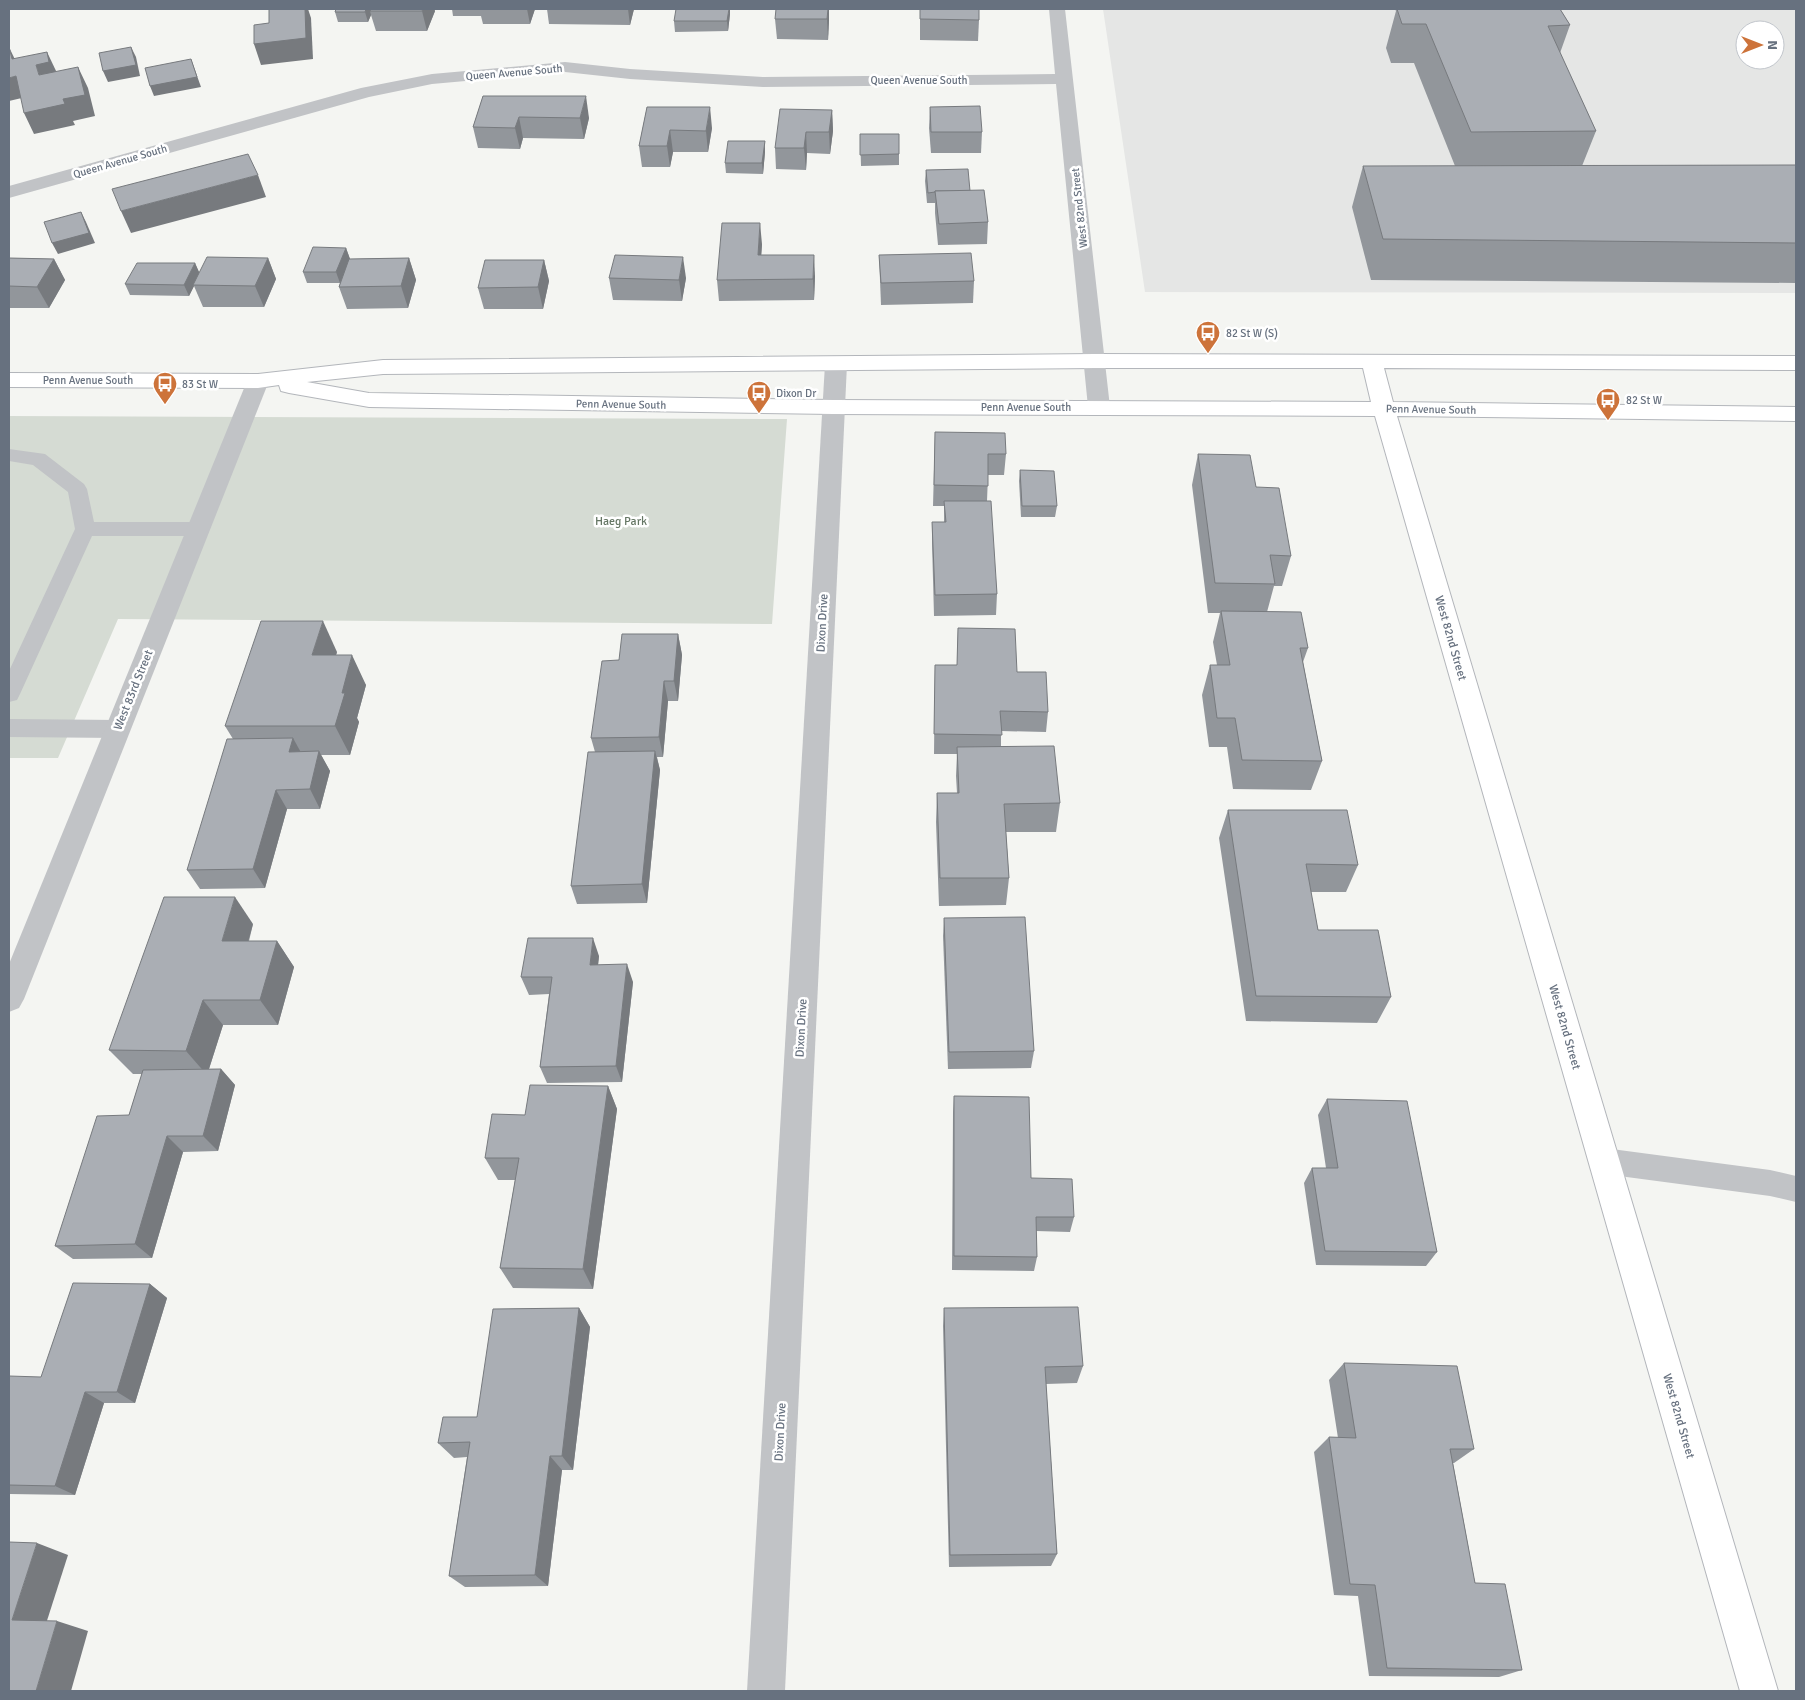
<svg xmlns="http://www.w3.org/2000/svg" width="1805" height="1700" viewBox="0 0 1805 1700" font-family="Signika,sans-serif">
<rect width="100%" height="100%" fill="#f4f5f2"/>
<path fill="#e5e6e5" fill-rule="evenodd" d="M1103 9H1796V293L1145 292ZM1745 30H1775V60H1745Z"/>
<polygon fill="#d5dbd3" points="9,416 787,419 772,624 118,619 58,758 9,758"/>
<g fill="none" stroke-linecap="round" stroke-linejoin="round">
<defs>
<path id="secondary" d="M1095 354 1796 356V370L1384 368 1393 402 1796 407V421L1397 416 1778 1691H1740L1375 416 833 414 369 407 289 393 281 391 279 385 258 388 9 387V373L258 374 383 360ZM1095 368H1363L1371 402 833 400 369 393 307 382 383 374Z"/>
</defs>
<use href="#secondary" stroke="#b3b6bb" stroke-width="2"/>
<g fill="#c1c3c6" fill-rule="evenodd">
<polygon points="9,449 45,454 84,484 87,489 94,522 199,522 206,524 209,529 206,534 199,536 92,536 20,694 17,700 9,702 9,671 75,529 68,492 33,465 9,461"/>
<polygon points="9,719 118,720 126,723 129,729 126,735 118,738 9,737"/>
<polygon points="1604,1148 1770,1170 1796,1176 1796,1202 1770,1196 1604,1174 1594,1170 1590,1161 1594,1152"/>
</g>
<g fill="#c1c3c6" fill-rule="evenodd">
<polygon points="1049,9 1065,9 1110,407 1107,412 1099,414 1091,412 1088,407 1056,84 763,87 630,79 565,72 432,84 369,97 9,198 9,186 361,88 432,74 565,62 630,69 763,77 1055,74"/>
<polygon points="836,357 843,359 847,364 785,1691 747,1691 825,364 829,359"/>
<polygon points="258,374 266,376 269,381 24,999 19,1008 9,1012 9,964 247,381 250,376"/>
</g>
<use href="#secondary" fill="#fff" fill-rule="evenodd"/>
</g>
<g fill="#92969b">
<polygon points="336,9 434,9 435,11 427,31 376,31 371,15 368,22 338,22 335,12"/>
<polygon points="452,9 535,9 530,24 483,24 481,16 453,16"/>
<polygon points="547,9 634,9 630,25 549,24"/>
<polygon points="829,9 829,20 828,40 777,39 775,19"/>
<polygon points="920,9 979,20 978,41 920,40"/>
<polygon points="1395,9 1560,9 1570,25 1560,53 1596,131 1582,166 1796,165 1796,283 1371,280 1352,207 1363,166 1455,166 1414,63 1391,63 1386,48 1396,11"/>
<polygon points="730,14 728,31 675,32 674,21"/>
<polygon points="483,96 589,118 584,139 523,138 520,149 478,148 473,127"/>
<polygon points="647,107 712,128 708,152 673,152 670,167 642,167 639,146"/>
<polygon points="930,107 982,132 981,153 931,153 929,128"/>
<polygon points="832,110 833,131 830,154 807,153 806,170 776,169 775,148"/>
<polygon points="860,134 899,134 899,165 861,166"/>
<polygon points="765,141 765,152 763,174 726,173 725,163"/>
<polygon points="926,170 970,191 988,222 987,244 938,245 935,213 935,203 927,203 925,181"/>
<polygon points="762,244 761,255 815,276 814,300 719,301 717,280"/>
<polygon points="346,248 350,259 409,258 416,280 408,308 347,309 339,287 340,283 307,283 303,272"/>
<polygon points="879,255 974,281 973,303 881,305"/>
<polygon points="9,258 54,259 65,280 49,308 9,308"/>
<polygon points="268,258 276,279 264,307 203,307 194,286 189,296 130,295 125,284 195,263 199,273"/>
<polygon points="544,260 549,281 543,309 484,309 478,288"/>
<polygon points="609,278 686,278 682,301 613,300"/>
<polygon points="935,432 1006,454 1004,475 988,475 987,501 997,594 996,615 934,616 932,543 932,522 944,522 944,506 933,506"/>
<polygon points="1198,454 1256,487 1291,556 1282,586 1274,586 1267,612 1308,648 1303,662 1322,761 1311,790 1233,789 1227,747 1209,747 1202,695 1210,665 1217,665 1213,642 1220,613 1208,613 1192,485"/>
<polygon points="1020,470 1057,506 1055,517 1021,517 1019,481"/>
<polygon points="958,628 1017,672 1048,712 1046,732 1001,731 1001,746 1060,803 1056,832 1006,832 1009,878 1006,905 939,906 936,822 937,793 957,793 956,776 957,754 934,754 935,665 957,665"/>
<polygon points="678,634 682,655 678,701 668,701 663,757 657,757 660,770 647,903 577,904 571,886 595,752 591,738 619,660"/>
<polygon points="337,652 336,655 366,685 357,718 359,722 350,755 321,755 330,771 320,809 287,809 265,888 200,889 187,870 233,739 225,726"/>
<polygon points="1228,810 1358,865 1346,892 1311,892 1318,930 1391,997 1377,1023 1246,1021 1219,838"/>
<polygon points="944,918 1034,1051 1031,1068 948,1069 943,936"/>
<polygon points="253,924 249,941 277,941 294,967 278,1025 223,1025 209,1069 221,1069 235,1085 218,1151 183,1152 152,1258 73,1259 55,1246 129,1115 142,1074 133,1074 109,1050"/>
<polygon points="599,956 598,965 633,982 622,1082 547,1083 540,1067 549,994 529,995 521,977"/>
<polygon points="608,1086 617,1109 593,1289 513,1288 500,1268 515,1180 498,1180 485,1158 525,1115"/>
<polygon points="954,1096 1031,1178 1074,1217 1070,1232 1036,1231 1037,1257 1034,1271 952,1270 953,1112"/>
<polygon points="1327,1099 1437,1252 1426,1266 1316,1265 1304,1183 1312,1168 1326,1168 1318,1115"/>
<polygon points="150,1284 167,1298 135,1403 104,1403 75,1495 9,1494 9,1377 41,1377"/>
<polygon points="579,1308 590,1327 573,1470 562,1470 548,1586 465,1587 449,1576 467,1457 454,1458 438,1443 477,1417"/>
<polygon points="944,1308 1083,1366 1077,1383 1046,1384 1057,1554 1051,1566 949,1567 943,1326"/>
<polygon points="1344,1363 1474,1449 1454,1463 1453,1463 1475,1583 1522,1670 1499,1677 1369,1676 1358,1596 1334,1595 1314,1452 1329,1437 1338,1438 1329,1380"/>
</g>
<g fill="#777a7e">
<polygon points="305,9 308,9 311,18 313,59 261,65 254,44"/>
<polygon points="366,9 374,9 370,11 371,15 368,22 365,12"/>
<polygon points="423,9 434,9 435,11 427,31 422,11"/>
<polygon points="527,9 535,9 530,24"/>
<polygon points="628,9 634,9 630,25"/>
<polygon points="729,9 730,9 730,14 728,31 727,21"/>
<polygon points="828,9 829,9 829,20 828,40 827,19"/>
<polygon points="9,47 19,68 12,59"/>
<polygon points="131,47 136,57 140,76 108,82 103,71"/>
<polygon points="47,52 57,73 39,75 36,65"/>
<polygon points="191,59 201,87 154,96 150,86"/>
<polygon points="78,67 88,88 95,116 73,121 75,125 34,134 24,113 63,99"/>
<polygon points="16,76 26,97 9,101 9,78"/>
<polygon points="586,96 589,118 584,139 580,118"/>
<polygon points="710,107 712,128 708,152 706,131"/>
<polygon points="832,110 833,131 830,154 829,132"/>
<polygon points="519,117 523,138 520,149 515,128"/>
<polygon points="670,130 673,152 670,167 667,146"/>
<polygon points="806,132 807,153 806,170 804,148"/>
<polygon points="765,141 765,152 763,174 762,163"/>
<polygon points="258,175 266,197 131,233 121,211"/>
<polygon points="81,212 86,222 95,243 58,254 52,243"/>
<polygon points="760,223 762,244 760,277 758,255"/>
<polygon points="346,248 350,259 340,283 336,272"/>
<polygon points="814,255 815,276 814,300 813,279"/>
<polygon points="683,257 686,278 682,301 679,280"/>
<polygon points="268,258 276,279 264,307 255,286"/>
<polygon points="409,258 416,280 408,308 401,286"/>
<polygon points="54,259 65,280 49,308 37,287"/>
<polygon points="544,260 549,281 543,309 538,287"/>
<polygon points="195,263 200,274 193,285 194,286 189,296 184,285"/>
<polygon points="323,621 337,652 327,685 312,655"/>
<polygon points="678,634 682,655 678,701 674,681"/>
<polygon points="352,655 366,685 357,718 359,722 350,755 335,726 342,693"/>
<polygon points="664,681 668,701 663,757 659,737"/>
<polygon points="293,738 304,758 289,752"/>
<polygon points="319,751 330,771 320,809 310,789"/>
<polygon points="655,751 660,770 647,903 642,884"/>
<polygon points="276,790 287,809 265,888 253,869"/>
<polygon points="235,897 253,924 241,967 222,941"/>
<polygon points="593,938 599,956 596,983 590,965"/>
<polygon points="277,941 294,967 278,1025 260,1000"/>
<polygon points="627,964 633,982 622,1082 616,1066"/>
<polygon points="203,1000 223,1025 207,1075 186,1051"/>
<polygon points="221,1069 235,1085 218,1151 203,1136"/>
<polygon points="608,1086 617,1109 593,1289 583,1269"/>
<polygon points="167,1136 183,1152 152,1258 135,1244"/>
<polygon points="150,1284 167,1298 135,1403 117,1392"/>
<polygon points="579,1308 590,1327 573,1470 562,1456"/>
<polygon points="85,1392 104,1403 75,1495 55,1486"/>
<polygon points="550,1456 562,1470 548,1586 535,1575"/>
<polygon points="37,1543 68,1555 44,1630 12,1620"/>
<polygon points="57,1621 88,1631 71,1691 36,1691"/>
</g>
<g fill="#aaaeb4" stroke="#777a7e">
<polygon points="269,9 305,9 306,38 254,44 254,25 269,23"/>
<polygon points="336,9 366,9 365,12 335,12"/>
<polygon points="371,9 423,9 422,11 370,11"/>
<polygon points="676,9 729,9 727,21 674,21"/>
<polygon points="776,9 828,9 827,19 775,19"/>
<polygon points="920,9 979,9 979,20 920,19"/>
<polygon points="1397,9 1560,9 1570,25 1548,26 1596,131 1471,132 1426,24 1402,24"/>
<polygon points="9,47 12,59 47,52 49,62 36,65 39,75 78,67 85,95 63,99 65,104 24,113 16,76 9,78"/>
<polygon points="131,47 136,65 103,71 99,53"/>
<polygon points="191,59 197,77 150,86 145,68"/>
<polygon points="483,96 586,96 580,118 519,117 515,128 473,127"/>
<polygon points="980,106 982,132 931,132 930,107"/>
<polygon points="647,107 710,107 706,131 670,130 667,146 639,146"/>
<polygon points="780,109 832,110 829,132 806,132 804,148 775,148"/>
<polygon points="860,134 899,134 899,154 860,155"/>
<polygon points="728,141 765,141 762,163 725,163"/>
<polygon points="248,154 258,175 121,211 112,189"/>
<polygon points="1796,165 1796,243 1383,239 1363,166"/>
<polygon points="968,169 970,191 935,191 935,192 928,193 926,170"/>
<polygon points="984,190 988,222 939,224 935,191"/>
<polygon points="81,212 89,233 52,243 44,222"/>
<polygon points="722,223 760,223 758,255 814,255 813,279 717,280"/>
<polygon points="313,247 346,248 336,272 303,272"/>
<polygon points="971,253 974,281 881,283 879,255"/>
<polygon points="615,255 683,257 679,280 609,278"/>
<polygon points="207,257 268,258 255,286 193,285"/>
<polygon points="9,258 54,259 37,287 9,286"/>
<polygon points="409,258 401,286 339,287 349,259"/>
<polygon points="485,260 544,260 538,287 478,288"/>
<polygon points="137,263 195,263 184,285 125,284"/>
<polygon points="935,432 1005,433 1006,454 988,454 988,486 934,485"/>
<polygon points="1198,454 1250,455 1256,487 1279,488 1291,556 1270,555 1275,584 1215,583"/>
<polygon points="1020,470 1054,471 1057,506 1022,506"/>
<polygon points="944,501 991,501 997,594 935,595 932,522 946,522"/>
<polygon points="1221,611 1301,612 1308,648 1300,648 1322,761 1242,760 1235,718 1217,718 1210,665 1230,665"/>
<polygon points="261,621 323,621 312,655 352,655 342,693 345,693 335,726 225,726"/>
<polygon points="958,628 1015,629 1017,672 1046,672 1048,712 1000,711 1002,735 934,734 935,665 957,665"/>
<polygon points="622,634 678,634 674,681 664,681 659,737 591,738 602,661 619,660"/>
<polygon points="293,738 289,752 319,751 310,789 276,790 253,869 187,870 227,739"/>
<polygon points="1054,746 1060,803 1004,804 1009,878 940,878 937,793 959,793 957,747"/>
<polygon points="655,751 642,884 571,886 588,752"/>
<polygon points="1228,810 1347,810 1358,865 1306,864 1318,930 1378,930 1391,997 1256,996"/>
<polygon points="164,897 235,897 222,941 277,941 260,1000 203,1000 186,1051 109,1050"/>
<polygon points="1025,917 1034,1051 949,1052 944,918"/>
<polygon points="528,938 593,938 590,965 627,964 616,1066 540,1067 552,977 521,977"/>
<polygon points="221,1069 203,1136 167,1136 135,1244 55,1246 97,1116 129,1115 143,1070"/>
<polygon points="530,1085 608,1086 583,1269 500,1268 519,1158 485,1158 492,1114 525,1115"/>
<polygon points="954,1096 1029,1097 1031,1178 1072,1179 1074,1217 1036,1217 1037,1257 954,1256"/>
<polygon points="1327,1099 1407,1101 1437,1252 1325,1251 1312,1168 1338,1168"/>
<polygon points="73,1283 150,1284 117,1392 85,1392 55,1486 9,1485 9,1376 41,1377"/>
<polygon points="1078,1307 1083,1366 1045,1367 1057,1554 950,1555 944,1308"/>
<polygon points="579,1308 562,1456 550,1456 535,1575 449,1576 470,1442 438,1443 443,1417 477,1417 493,1309"/>
<polygon points="1344,1363 1457,1366 1474,1449 1450,1449 1475,1583 1505,1584 1522,1670 1387,1668 1375,1585 1350,1584 1329,1437 1356,1438"/>
<polygon points="9,1542 37,1543 12,1620 57,1621 36,1691 9,1691"/>
</g>
<defs>
<symbol id="bus-pin" viewBox="-11 -11 22 30"><path d="M0 17L-7.5 6A9.5 9.5 0 1 1 7.5 6Z" fill="#cd733a" stroke="#fff"/><path d="M-5-6H5V4H4V6H2V4H-2V6H-4V4H-5ZM-3.5-4V0h7V-4ZM-3.5 1.2v1.5H-2V1.2ZM2 1.2v1.5H3.5V1.2Z" fill="#fff"/></symbol>
</defs>
<g fill-rule="evenodd">
<use href="#bus-pin" x="1194" y="319" width="28" height="38"/>
<use href="#bus-pin" x="151" y="370" width="28" height="38"/>
<use href="#bus-pin" x="745" y="379" width="28" height="38"/>
<use href="#bus-pin" x="1594" y="386" width="28" height="38"/>
</g>
<g text-anchor="middle" stroke-width="5" stroke-linejoin="round" paint-order="stroke">
<g font-size="11" fill="#67717f" stroke="#fff">
<text transform="translate(514 72) rotate(-5)" y="4">Queen Avenue South</text>
<text x="919" y="84">Queen Avenue South</text>
<text transform="translate(120 161) rotate(-16)" y="4">Queen Avenue South</text>
<text transform="translate(1079 208) rotate(-96)" y="4">West 82nd Street</text>
<text x="88" y="384">Penn Avenue South</text>
<text transform="translate(621 404) rotate(1)" y="4">Penn Avenue South</text>
<text x="1026" y="411">Penn Avenue South</text>
<text transform="translate(1431 409) rotate(1)" y="4">Penn Avenue South</text>
</g>
<g font-size="11" fill="#67717f" stroke="#fff" text-anchor="start">
<text x="1226" y="337">82 St W (S)</text>
<text x="182" y="388">83 St W</text>
<text x="776" y="397">Dixon Dr</text>
<text x="1626" y="404">82 St W</text>
</g>
<g font-size="12" fill="#667765" stroke="#fff">
<text x="621" y="525">Haeg Park</text>
</g>
<g font-size="12" fill="#67717f" stroke="#fff">
<text transform="translate(822 623) rotate(-87)" y="4">Dixon Drive</text>
<text transform="translate(1451 638) rotate(74)" y="4">West 82nd Street</text>
<text transform="translate(133 690) rotate(-68)" y="4">West 83rd Street</text>
<text transform="translate(1565 1027) rotate(74)" y="4">West 82nd Street</text>
<text transform="translate(801 1028) rotate(-87)" y="4">Dixon Drive</text>
<text transform="translate(1679 1416) rotate(74)" y="4">West 82nd Street</text>
<text transform="translate(780 1432) rotate(-87)" y="4">Dixon Drive</text>
</g>
</g>
<rect width="1805" height="1700" fill="none" stroke="#67717f" stroke-width="20"/>
<g transform="translate(1760 45) rotate(90)"><circle r="24" fill="#ffffff" stroke="#c2c6cc"/>
<path d="M0-4L9 19L0 12L-9 19Z" fill="#cd733a"/>
<text y="-8" font-size="14" font-weight="bold" text-anchor="middle" fill="#67717f">N</text>
</g>
</svg>
